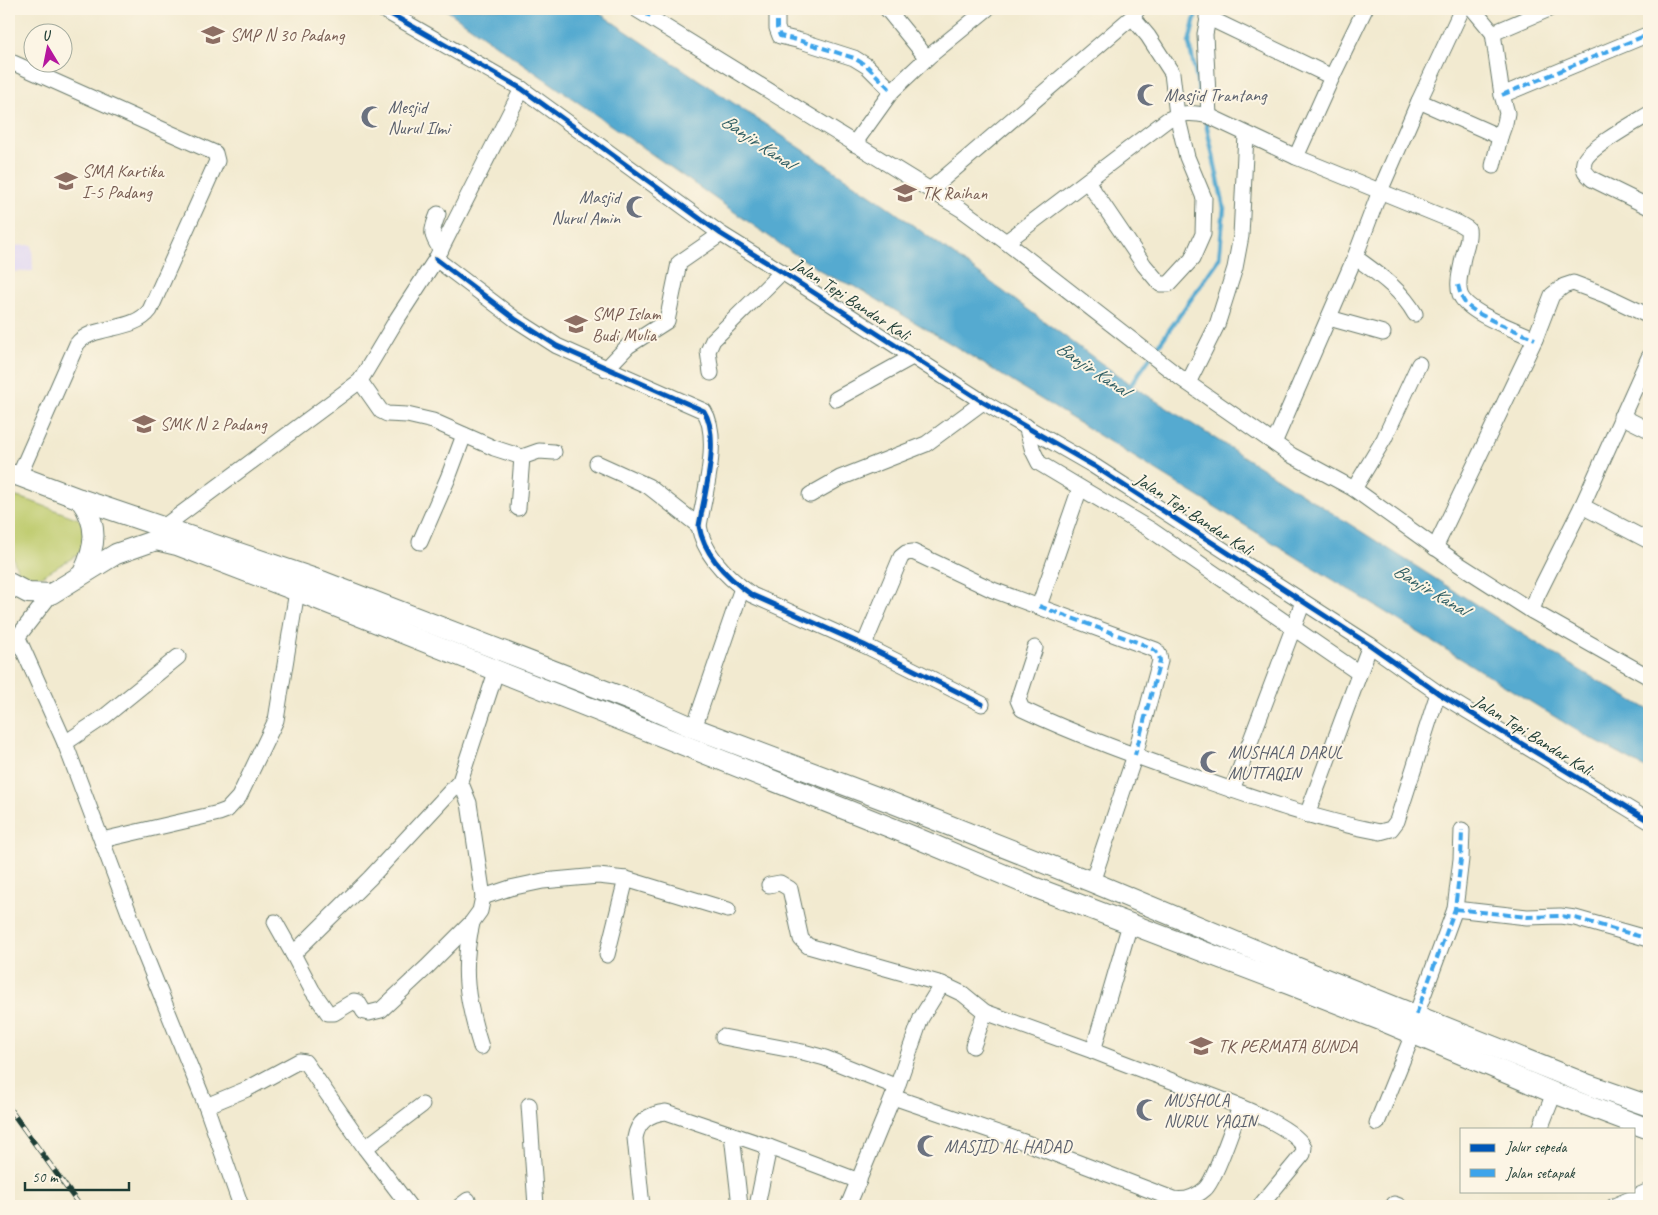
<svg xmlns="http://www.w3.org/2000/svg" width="1658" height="1215" viewBox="0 0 1658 1215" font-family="Caveat,sans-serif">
<rect width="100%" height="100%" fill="#fcf5e5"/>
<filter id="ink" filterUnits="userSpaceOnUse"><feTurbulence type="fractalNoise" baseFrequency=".02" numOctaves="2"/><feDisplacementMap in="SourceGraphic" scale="10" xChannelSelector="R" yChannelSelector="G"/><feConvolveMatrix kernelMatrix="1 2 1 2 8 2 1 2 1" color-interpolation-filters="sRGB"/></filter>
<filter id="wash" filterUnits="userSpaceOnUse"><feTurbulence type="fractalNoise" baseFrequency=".0096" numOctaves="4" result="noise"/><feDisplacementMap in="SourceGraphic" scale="20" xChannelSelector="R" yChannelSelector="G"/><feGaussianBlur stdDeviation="1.12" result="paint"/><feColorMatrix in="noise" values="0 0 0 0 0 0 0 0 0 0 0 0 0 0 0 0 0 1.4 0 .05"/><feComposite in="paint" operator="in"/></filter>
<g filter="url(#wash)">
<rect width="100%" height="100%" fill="#f2ead0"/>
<g fill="#ded5f5">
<polygon points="9,188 17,192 9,211"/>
<polygon points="32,245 33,271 9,272 9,246"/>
</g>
<path fill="#becb6d" stroke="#6e8450" d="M9 495 28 500 79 519 87 529 81 553 33 581H25C5 556 9 525 9 495Z"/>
<polygon fill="#54aad0" stroke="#3a7482" points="445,9 593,9 884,204 1131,385 1571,665 1649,710 1649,770 1586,736 953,345 856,287 829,276 790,251"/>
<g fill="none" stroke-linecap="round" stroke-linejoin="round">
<g stroke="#54aad0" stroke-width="4.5">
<polyline points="1197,9 1189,43 1202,103"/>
<polyline points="1128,389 1219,259 1224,208 1205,118"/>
</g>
</g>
</g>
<g filter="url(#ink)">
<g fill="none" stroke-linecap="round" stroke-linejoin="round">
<defs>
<g id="minor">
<polyline points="382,9 522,89 721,234 782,272 983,402 1094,466 1370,645 1438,693 1649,821"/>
<polyline points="636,9 961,209 1006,242 1182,379 1291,455 1354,489 1457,563 1532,611 1649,677"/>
<polyline points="777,9 777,28 780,36 801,41 854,58 867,66 892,91"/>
<polyline points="887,9 927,58"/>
<polyline points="1207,17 1332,77"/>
<polyline points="1493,33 1549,9"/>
<path d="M9 61 215 153 217 161 150 310C133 333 92 324 77 344L19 476"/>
<polyline points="1502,95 1649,34"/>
<polyline points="1419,101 1500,137 1505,123 1507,113 1502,95 1493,33 1473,9"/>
<path d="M1649 114C1636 122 1587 149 1584 162 1582 170 1587 174 1592 179L1649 207"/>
<polyline points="1209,116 1205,34 1210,9"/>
<polyline points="854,144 892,91 927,58 987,9"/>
<polyline points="1296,157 1332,77 1365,9"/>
<polyline points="1493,166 1500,137"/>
<polyline points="1087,181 1144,265 1160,284 1169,284 1192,259 1203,234 1204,198 1187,157 1177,115 1172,73 1148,36 1132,17"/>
<polyline points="930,190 1132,17 1138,9"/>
<path d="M438 214C431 232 430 234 441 250"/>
<path d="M1006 242 1167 120C1184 112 1191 112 1209 116L1296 157 1458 223 1468 229C1470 241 1463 252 1462 263 1460 273 1457 284 1460 294 1466 313 1517 330 1535 339"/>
<path d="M1355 257C1378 274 1401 289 1415 314"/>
<path d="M436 259 515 319 557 346 704 411C721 437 704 496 699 526 704 555 729 579 752 595L864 645 982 704"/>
<polyline points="1329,318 1383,333"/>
<polyline points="606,369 628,346 667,321 679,263 721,234"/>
<polyline points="711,373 708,351 713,340 782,272"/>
<polyline points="360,381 381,411 387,414 407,415 433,421 494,448 522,457 539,451 554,452"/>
<polyline points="1188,383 1217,325 1235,268 1241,236 1246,134"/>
<polyline points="836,399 914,356"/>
<polyline points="1621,416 1649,430"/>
<polyline points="1026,426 1033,451 1039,463 1151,530 1359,673"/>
<polyline points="1274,443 1355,257 1380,191 1419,101 1462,9"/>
<polyline points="597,463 648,486 699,526"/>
<polyline points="1354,489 1384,439 1419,364"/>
<polyline points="810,495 840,478 926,444 983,402"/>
<polyline points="1582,506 1649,541"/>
<polyline points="518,508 522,457"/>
<polyline points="159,535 162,528 360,381 397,319 436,259 522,89"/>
<polyline points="420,542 448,478 464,435"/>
<polyline points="1435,548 1535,339 1552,295 1564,286 1573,283 1605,295 1649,316"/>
<polyline points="1039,606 1080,488"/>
<polyline points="1532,611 1537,596 1582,506 1649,357"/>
<polyline points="18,638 65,743 143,950 206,1106 241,1206"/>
<polyline points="864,645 901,557 906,553 913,552 993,590 1156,650 1159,655 1160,661 1135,755 1092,882"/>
<polyline points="9,648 51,594"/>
<path d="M1035 648 1018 700 1022 709C1079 736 1138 757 1198 778 1258 799 1317 820 1380 832L1391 829 1397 821 1438 693"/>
<polyline points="694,728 742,588"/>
<polyline points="65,743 104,717 178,657"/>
<polyline points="460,781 469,803 483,897 480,911 472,922 427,967 381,1010 369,1013 364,1012 358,1002 354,1001 334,1013 328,1013 312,990 293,954 370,878 460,781 496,672"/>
<polyline points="1232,790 1303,602"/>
<polyline points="1307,815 1370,645"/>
<polyline points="102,840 219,813 227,810 239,797 276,720 297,591"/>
<polyline points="769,885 780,883 790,889 801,939 808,946 942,984 963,994 985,1012 1093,1051"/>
<polyline points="483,897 510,888 543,881 598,876 626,879 728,910"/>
<polyline points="1455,909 1527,917 1560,916 1575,918 1649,939"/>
<polyline points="275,922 293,954"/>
<path d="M472 923C461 970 467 1002 481 1047"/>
<path d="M1130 924 1093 1051C1123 1063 1153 1074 1183 1085 1211 1096 1289 1121 1304 1147L1303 1154 1260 1206"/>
<polyline points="607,955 626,879"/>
<polyline points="1416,1015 1455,909 1461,859 1462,830"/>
<polyline points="723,1037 803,1052 825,1058 897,1087"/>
<polyline points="973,1046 985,1012"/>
<path d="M893 1097 1024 1142 1173 1199C1184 1201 1196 1197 1205 1189 1215 1180 1234 1123 1240 1107"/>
<polyline points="529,1105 536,1206"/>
<polyline points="206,1106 247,1089 299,1061 305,1062 365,1148 409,1206"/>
<polyline points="1377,1123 1413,1034"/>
<polyline points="1540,1129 1554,1093"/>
<polyline points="732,1135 740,1206"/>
<polyline points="769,1147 859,1181"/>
<polyline points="365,1148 422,1105"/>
<polyline points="1394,1204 1399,1206"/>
<polyline points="460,1206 468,1200"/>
<path d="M642 1206 635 1138C638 1121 649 1114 666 1112L769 1147 757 1206"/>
<polyline points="848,1206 897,1087 921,1018 942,984"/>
<polyline points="1614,1206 1649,1191"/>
</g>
<g id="major">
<path d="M9 474 19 476 80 499C99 525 96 546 83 573"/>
<polyline points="80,499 324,582 642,705 694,728 890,802 1092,882 1298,968 1589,1085 1649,1106"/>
<polyline points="9,583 28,593 51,594 116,554 156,540 177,545 297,591 912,836 1031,886 1291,985 1383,1021 1554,1093 1649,1129"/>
</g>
</defs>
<use href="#minor" stroke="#697a6b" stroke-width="17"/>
<use href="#major" stroke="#697a6b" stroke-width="22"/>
<use href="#minor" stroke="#fff" stroke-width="15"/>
<use href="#major" stroke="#fff" stroke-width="20"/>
<defs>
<polyline id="rail" points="9,1108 80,1206"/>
</defs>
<use href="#rail" stroke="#1f3d34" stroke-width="5.5"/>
<use href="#rail" stroke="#fcf5e5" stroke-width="4" stroke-dasharray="11" stroke-linecap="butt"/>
<g stroke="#3da4eb" stroke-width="4" stroke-dasharray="8 4" stroke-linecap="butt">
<polyline points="777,9 777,28 780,36 801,41 854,58 867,66 892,91"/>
<polyline points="648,17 650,9"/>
<polyline points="1502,95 1649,34"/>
<path d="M1458 285C1460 293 1462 301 1468 306 1482 318 1517 331 1535 339"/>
<path d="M1039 606 1142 644C1152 649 1159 650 1160 661L1135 755"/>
<polyline points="1455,909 1527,917 1560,916 1575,918 1649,939"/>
<polyline points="1416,1015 1455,909 1461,859 1462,830"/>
</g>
<defs>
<g id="cycleway">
<polyline points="382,9 522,89 721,234 782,272 983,402 1094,466 1370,645 1438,693 1649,821"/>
<path d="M436 259 515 319 557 346 704 411C721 437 704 496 699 526 704 555 729 579 752 595L864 645 982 704"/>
</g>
</defs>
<use href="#cycleway" stroke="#fcf5e5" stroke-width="8"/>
<use href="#cycleway" stroke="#0057b8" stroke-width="5"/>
</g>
</g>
<defs>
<symbol id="school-bare" viewBox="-9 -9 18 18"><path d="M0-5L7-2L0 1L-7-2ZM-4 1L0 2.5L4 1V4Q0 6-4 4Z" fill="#8d6e63" stroke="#fcf5e5" stroke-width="2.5" paint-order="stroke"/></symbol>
<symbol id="mosque-bare" viewBox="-9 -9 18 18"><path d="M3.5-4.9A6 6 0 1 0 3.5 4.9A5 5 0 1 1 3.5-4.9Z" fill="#6b7280" stroke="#fcf5e5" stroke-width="2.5" paint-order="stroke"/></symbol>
</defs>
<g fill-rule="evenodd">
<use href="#school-bare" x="197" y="19" width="32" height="32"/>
<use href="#mosque-bare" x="1132" y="79" width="32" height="32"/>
<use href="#mosque-bare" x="356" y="101" width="32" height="32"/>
<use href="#school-bare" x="50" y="165" width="32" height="32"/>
<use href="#school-bare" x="889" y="177" width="32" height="32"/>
<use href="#mosque-bare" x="621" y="191" width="32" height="32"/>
<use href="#school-bare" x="560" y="308" width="32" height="32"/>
<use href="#school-bare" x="128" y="408" width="32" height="32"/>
<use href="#mosque-bare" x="1195" y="746" width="32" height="32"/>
<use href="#school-bare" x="1185" y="1030" width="32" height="32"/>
<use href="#mosque-bare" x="1131" y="1094" width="32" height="32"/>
<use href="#mosque-bare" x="912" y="1130" width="32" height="32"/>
</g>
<g text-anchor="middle" stroke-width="4" stroke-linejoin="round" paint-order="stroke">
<g font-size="18" fill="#785e54" stroke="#fcf5e5" text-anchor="start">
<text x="230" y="41">SMP N 30 Padang</text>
<text x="82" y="177">SMA Kartika<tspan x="82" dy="21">I-5 Padang</tspan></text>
<text x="922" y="199">TK Raihan</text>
<text x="592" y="320">SMP Islam<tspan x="592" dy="21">Budi Mulia</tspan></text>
<text x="160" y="430">SMK N 2 Padang</text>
<text x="1218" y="1052">TK PERMATA BUNDA</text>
</g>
<g font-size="18" fill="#5b616d" stroke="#fcf5e5" text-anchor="start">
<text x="1164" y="101">Masjid Trantang</text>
<text x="388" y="113">Mesjid<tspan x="388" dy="21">Nurul Ilmi</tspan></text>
<text x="620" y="203" text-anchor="end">Masjid<tspan x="620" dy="21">Nurul Amin</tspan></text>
<text x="1228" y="758">MUSHALA DARUL<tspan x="1228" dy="21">MUTTAQIN</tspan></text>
<text x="1164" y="1106">MUSHOLA<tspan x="1164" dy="21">NURUL YAQIN</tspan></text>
<text x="944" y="1152">MASJID AL HADAD</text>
</g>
<g font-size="18" fill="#1f3d34" stroke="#fcf5e5">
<text transform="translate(851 299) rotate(33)" y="6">Jalan Tepi Bandar Kali</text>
<text transform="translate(1194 514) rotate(33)" y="6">Jalan Tepi Bandar Kali</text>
<text transform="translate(1533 735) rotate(32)" y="6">Jalan Tepi Bandar Kali</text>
</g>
<g font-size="19" font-style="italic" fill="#2f5e63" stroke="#fcf5e5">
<text transform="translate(758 141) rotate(34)" y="7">Banjir Kanal</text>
<text transform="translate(1093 368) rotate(34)" y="7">Banjir Kanal</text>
<text transform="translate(1431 589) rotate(31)" y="7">Banjir Kanal</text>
</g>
</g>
<rect width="1658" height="1215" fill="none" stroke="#fcf5e5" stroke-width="30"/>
<rect x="1460" y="1128" width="175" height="65" fill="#fcf5e5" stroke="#a4ab9e"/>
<rect x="1470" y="1144" width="25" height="8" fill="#0057b8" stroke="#a4ab9e"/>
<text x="1506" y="1152" font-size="15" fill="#1f3d34">Jalur sepeda</text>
<rect x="1470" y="1169" width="25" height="8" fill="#3da4eb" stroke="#a4ab9e"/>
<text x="1506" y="1178" font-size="15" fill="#1f3d34">Jalan setapak</text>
<g transform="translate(48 48) rotate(350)"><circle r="24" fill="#fcf5e5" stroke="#a4ab9e"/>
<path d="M0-4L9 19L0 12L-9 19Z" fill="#b5179e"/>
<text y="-8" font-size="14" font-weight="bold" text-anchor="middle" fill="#1f3d34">U</text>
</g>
<path d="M25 1182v8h104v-8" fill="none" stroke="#1f3d34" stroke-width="2.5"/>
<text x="32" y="1182" font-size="15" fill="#1f3d34" stroke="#fcf5e5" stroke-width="4" paint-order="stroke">50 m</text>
</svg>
